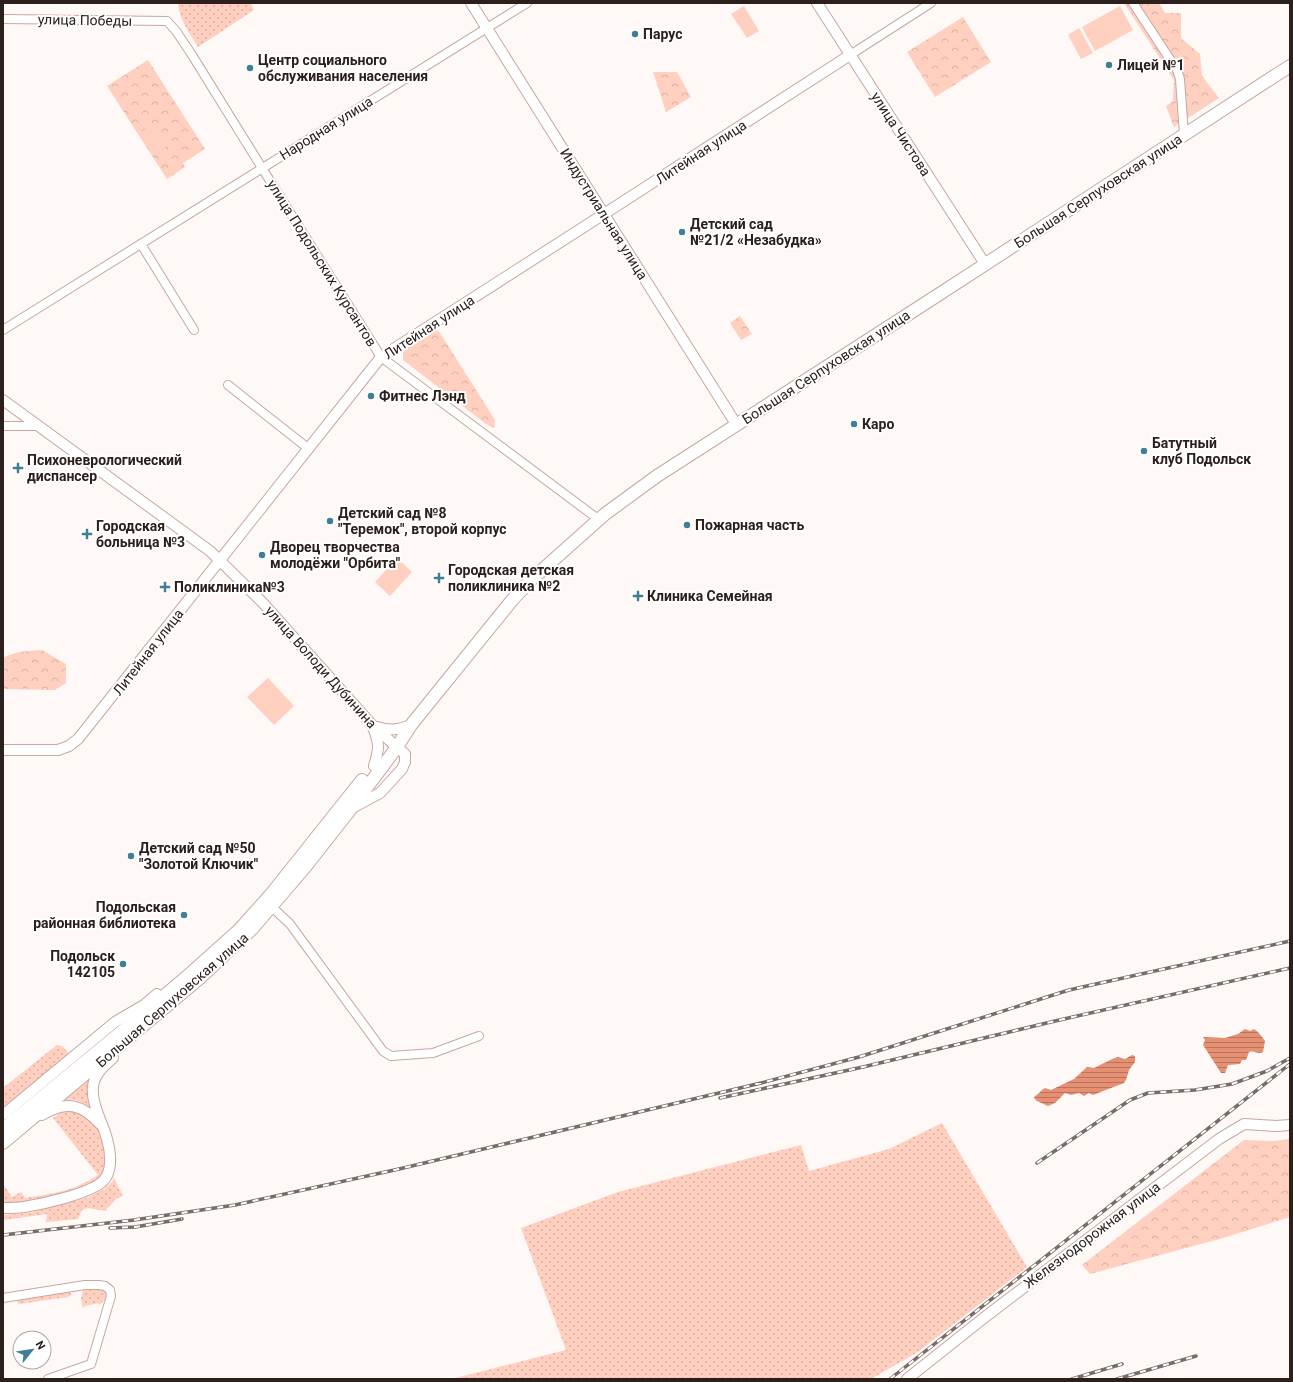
<svg xmlns="http://www.w3.org/2000/svg" width="1293" height="1382" viewBox="0 0 1293 1382" font-family="Roboto,sans-serif">
<defs>
<pattern id="grass-dots" width="8" height="8" patternUnits="userSpaceOnUse"><rect width="8" height="8" fill="#ffcfbf"/><path d="M2 2h.1M6 6h.1" fill="none" stroke="#dbb1a4" stroke-width="1.8" stroke-linecap="round"/></pattern>
<pattern id="forest-crowns" width="20" height="18" patternUnits="userSpaceOnUse"><rect width="20" height="18" fill="#ffcfbf"/><path d="M2 6a3 3 0 1 1 6 0M12 15a3 3 0 1 1 6 0" fill="none" stroke="#dbb1a4"/></pattern>
<pattern id="water-rules" width="6" height="5" patternUnits="userSpaceOnUse"><rect width="6" height="5" fill="#e58f73"/><path d="M0 2.5h6" fill="none" stroke="#ba745e"/></pattern>
</defs>
<rect width="100%" height="100%" fill="#fef8f6"/>
<g fill="url(#grass-dots)">
<path d="M178 3H251L254 10 198 47C190 33 179 20 178 3Z"/>
<path d="M57 1045C64 1046 65 1049 69 1054L3 1111V1088Z"/>
<path d="M91 1076C87 1086 87 1097 91 1108 80 1100 73 1098 60 1101Z"/>
<path d="M71 1109C77 1111 87 1113 91 1117 104 1129 114 1165 100 1178 89 1189 32 1202 15 1203 11 1204 7 1203 3 1202V1184L12 1197 21 1192 25 1198C55 1193 72 1192 98 1175L53 1118 63 1111Z"/>
<polygon points="942,1123 1027,1267 918,1352 871,1379 452,1379 566,1350 521,1228 618,1192 801,1145 809,1171 889,1149"/>
<polygon points="114,1178 123,1196 116,1199 105,1211 88,1208 82,1210 78,1219 46,1222 47,1214 3,1220 3,1215 29,1213 89,1197 104,1189 112,1182"/>
<polygon points="102,1288 108,1291 109,1296 99,1305 98,1303 85,1306 83,1308 81,1299 83,1290"/>
<polygon points="69,1292 71,1293 71,1295 68,1297 19,1304 17,1301 18,1300"/>
</g>
<g fill="url(#forest-crowns)">
<polygon points="1124,3 1159,3 1165,13 1181,13 1181,38 1200,54 1202,76 1219,98 1174,127 1166,106 1173,101 1174,80"/>
<polygon points="963,17 991,62 935,97 907,52"/>
<polygon points="148,60 205,149 183,163 185,167 167,179 107,86"/>
<polygon points="653,72 677,72 691,97 666,112"/>
<polygon points="740,316 752,334 741,340 730,323"/>
<polygon points="437,330 440,333 495,420 494,428 486,424 403,360 403,350 431,333"/>
<path d="M42 650 66 664V683L55 690 3 689V658C15 651 28 651 42 650Z"/>
<polygon points="1290,1139 1290,1217 1223,1238 1090,1274 1082,1265 1244,1140 1273,1141"/>
</g>
<g fill="#ffcfbf">
<polygon points="744,6 759,31 747,38 731,14"/>
<polygon points="1120,6 1133,30 1095,51 1082,27"/>
<polygon points="1079,28 1093,53 1081,59 1068,35"/>
<polygon points="151,125 166,147 153,155 139,133"/>
<polygon points="397,558 412,572 390,596 375,582"/>
<polygon points="268,678 294,706 274,725 247,697"/>
</g>
<g fill="url(#water-rules)">
<path d="M1245 1029 1250 1031 1254 1029C1259 1032 1262 1037 1265 1041L1263 1052C1258 1055 1254 1050 1249 1052L1246 1060H1242L1240 1064 1228 1065 1225 1073H1221L1203 1045 1205 1040 1203 1037 1225 1038 1238 1034Z"/>
<path d="M1132 1055 1135 1056V1062L1129 1070 1126 1080 1124 1083 1093 1095 1089 1093 1084 1096 1079 1093 1071 1095 1065 1093 1055 1103 1048 1106 1037 1101 1034 1098 1035 1096C1040 1093 1041 1090 1045 1088L1051 1090 1074 1079 1087 1067 1094 1068 1112 1059 1118 1057 1125 1059Z"/>
</g>
<g fill="none" stroke-linecap="round" stroke-linejoin="round">
<defs>
<g id="minor">
<polyline points="1133,3 1177,70 1180,79 1184,135"/>
<polyline points="3,19 167,21 176,31 192,55 262,168 381,357 598,519"/>
<polyline points="850,55 931,3"/>
<polyline points="141,244 194,330"/>
<polyline points="3,330 527,3"/>
<polyline points="228,385 309,449"/>
<polyline points="3,426 38,426"/>
<polyline points="272,907 290,924 383,1051 391,1056 433,1053 479,1036"/>
<polyline points="3,1298 85,1285 99,1285 105,1286 110,1290 111,1296 91,1364 48,1379"/>
</g>
<g id="tertiary">
<polyline points="471,3 736,424"/>
<polyline points="817,3 985,264"/>
<polyline points="3,400 210,551 262,602 373,726 405,754 405,762 402,769 380,793 352,808"/>
<path d="M373 727C380 745 379 749 374 766"/>
<path d="M377 727C390 731 398 730 411 725"/>
<polyline points="3,750 58,750 69,746 78,739 381,357 604,214 850,55"/>
<polyline points="3,1115 115,1022 144,1005 157,994"/>
<path d="M42 1115C66 1100 82 1104 100 1124"/>
<path d="M3 1208C10 1208 17 1208 24 1207 43 1204 88 1194 102 1182 113 1173 111 1152 107 1139 103 1123 91 1104 93 1087 94 1074 104 1066 113 1058"/>
<polyline points="907,1379 985,1317 1219,1139 1244,1124 1276,1126 1290,1125"/>
</g>
<g id="primary">
<polyline points="3,1129 131,1024 191,973 239,930 272,893 362,780"/>
<polyline points="3,1143 200,978 252,929 306,866 350,810 397,747 411,725 513,599 532,579 605,514 657,476 938,295 1290,66"/>
</g>
</defs>
<use href="#minor" stroke="#c6a89f" stroke-width="10"/>
<use href="#tertiary" stroke="#c6a89f" stroke-width="12"/>
<use href="#primary" stroke="#c6a89f" stroke-width="14"/>
<use href="#minor" stroke="#fff" stroke-width="8"/>
<use href="#tertiary" stroke="#fff" stroke-width="10"/>
<use href="#primary" stroke="#fff" stroke-width="12"/>
<defs>
<g id="rail">
<polyline points="720,1098 863,1067 1055,1021 1290,968"/>
<polyline points="1037,1163 1130,1100 1148,1093 1195,1090 1232,1084 1267,1071 1290,1058"/>
<polyline points="110,1228 135,1227 182,1219"/>
<polyline points="3,1235 134,1220 235,1205 399,1169 761,1083 859,1057 1069,990 1290,941"/>
<polyline points="890,1379 1290,1064"/>
<polyline points="1072,1379 1122,1364"/>
<polyline points="1117,1379 1196,1356"/>
</g>
</defs>
<use href="#rail" stroke="#766c69" stroke-width="3.5"/>
<use href="#rail" stroke="#fff" stroke-width="2" stroke-dasharray="6" stroke-linecap="butt"/>
</g>
<g fill="#3e8092" stroke="#fff" stroke-width="1.5">
<circle cx="635" cy="34" r="4"/>
<circle cx="1109" cy="65" r="4"/>
<circle cx="250" cy="68" r="4"/>
<circle cx="682" cy="232" r="4"/>
<circle cx="371" cy="396" r="4"/>
<circle cx="854" cy="424" r="4"/>
<circle cx="1144" cy="451" r="4"/>
<path d="M16 462h4v4h4v4h-4v4h-4v-4h-4v-4h4z"/>
<circle cx="330" cy="521" r="4"/>
<circle cx="687" cy="525" r="4"/>
<path d="M85 528h4v4h4v4h-4v4h-4v-4h-4v-4h4z"/>
<circle cx="262" cy="555" r="4"/>
<path d="M437 572h4v4h4v4h-4v4h-4v-4h-4v-4h4z"/>
<path d="M163 581h4v4h4v4h-4v4h-4v-4h-4v-4h4z"/>
<path d="M636 590h4v4h4v4h-4v4h-4v-4h-4v-4h4z"/>
<circle cx="131" cy="856" r="4"/>
<circle cx="184" cy="915" r="4"/>
<circle cx="123" cy="964" r="4"/>
</g>
<g text-anchor="middle" stroke-width="4" stroke-linejoin="round" paint-order="stroke">
<g font-size="14" fill="#2c201d" stroke="#fff">
<text transform="translate(85 20) rotate(1)" y="5">улица Победы</text>
<text transform="translate(326 128) rotate(-32)" y="5">Народная улица</text>
<text transform="translate(901 134) rotate(57)" y="5">улица Чистова</text>
<text transform="translate(701 152) rotate(-33)" y="5">Литейная улица</text>
<text transform="translate(1098 191) rotate(-33)" y="5">Большая Серпуховская улица</text>
<text transform="translate(604 214) rotate(58)" y="5">Индустриальная улица</text>
<text transform="translate(322 263) rotate(58)" y="5">улица Подольских Курсантов</text>
<text transform="translate(429 327) rotate(-33)" y="5">Литейная улица</text>
<text transform="translate(826 367) rotate(-33)" y="5">Большая Серпуховская улица</text>
<text transform="translate(148 652) rotate(-52)" y="5">Литейная улица</text>
<text transform="translate(321 667) rotate(48)" y="5">улица Володи Дубинина</text>
<text transform="translate(172 1000) rotate(-41)" y="5">Большая Серпуховская улица</text>
<text transform="translate(1092 1235) rotate(-37)" y="5">Железнодорожная улица</text>
</g>
<g font-size="14" font-weight="bold" fill="#2c201d" stroke="#fff" text-anchor="start">
<text x="643" y="39">Парус</text>
<text x="258" y="65">Центр социального<tspan x="258" dy="16">обслуживания населения</tspan></text>
<text x="1117" y="70">Лицей №1</text>
<text x="690" y="229">Детский сад<tspan x="690" dy="16">№21/2 «Незабудка»</tspan></text>
<text x="379" y="401">Фитнес Лэнд</text>
<text x="862" y="429">Каро</text>
<text x="1152" y="448">Батутный<tspan x="1152" dy="16">клуб Подольск</tspan></text>
<text x="27" y="465">Психоневрологический<tspan x="27" dy="16">диспансер</tspan></text>
<text x="338" y="518">Детский сад №8<tspan x="338" dy="16">"Теремок", второй корпус</tspan></text>
<text x="695" y="530">Пожарная часть</text>
<text x="96" y="531">Городская<tspan x="96" dy="16">больница №3</tspan></text>
<text x="270" y="552">Дворец творчества<tspan x="270" dy="16">молодёжи "Орбита"</tspan></text>
<text x="448" y="575">Городская детская<tspan x="448" dy="16">поликлиника №2</tspan></text>
<text x="174" y="592">Поликлиника№3</text>
<text x="647" y="601">Клиника Семейная</text>
<text x="139" y="853">Детский сад №50<tspan x="139" dy="16">"Золотой Ключик"</tspan></text>
<text x="176" y="912" text-anchor="end">Подольская<tspan x="176" dy="16">районная библиотека</tspan></text>
<text x="115" y="961" text-anchor="end">Подольск<tspan x="115" dy="16">142105</tspan></text>
</g>
</g>
<rect width="1293" height="1382" fill="none" stroke="#2c201d" stroke-width="8"/>
<g transform="translate(32 1350) rotate(60)"><circle r="19" fill="#ffffff" stroke="#aba6a5"/>
<path d="M0-3L7 15L0 10L-7 15Z" fill="#3e8092"/>
<text y="-6" font-size="11" font-weight="bold" text-anchor="middle" fill="#2c201d">N</text>
</g>
</svg>
